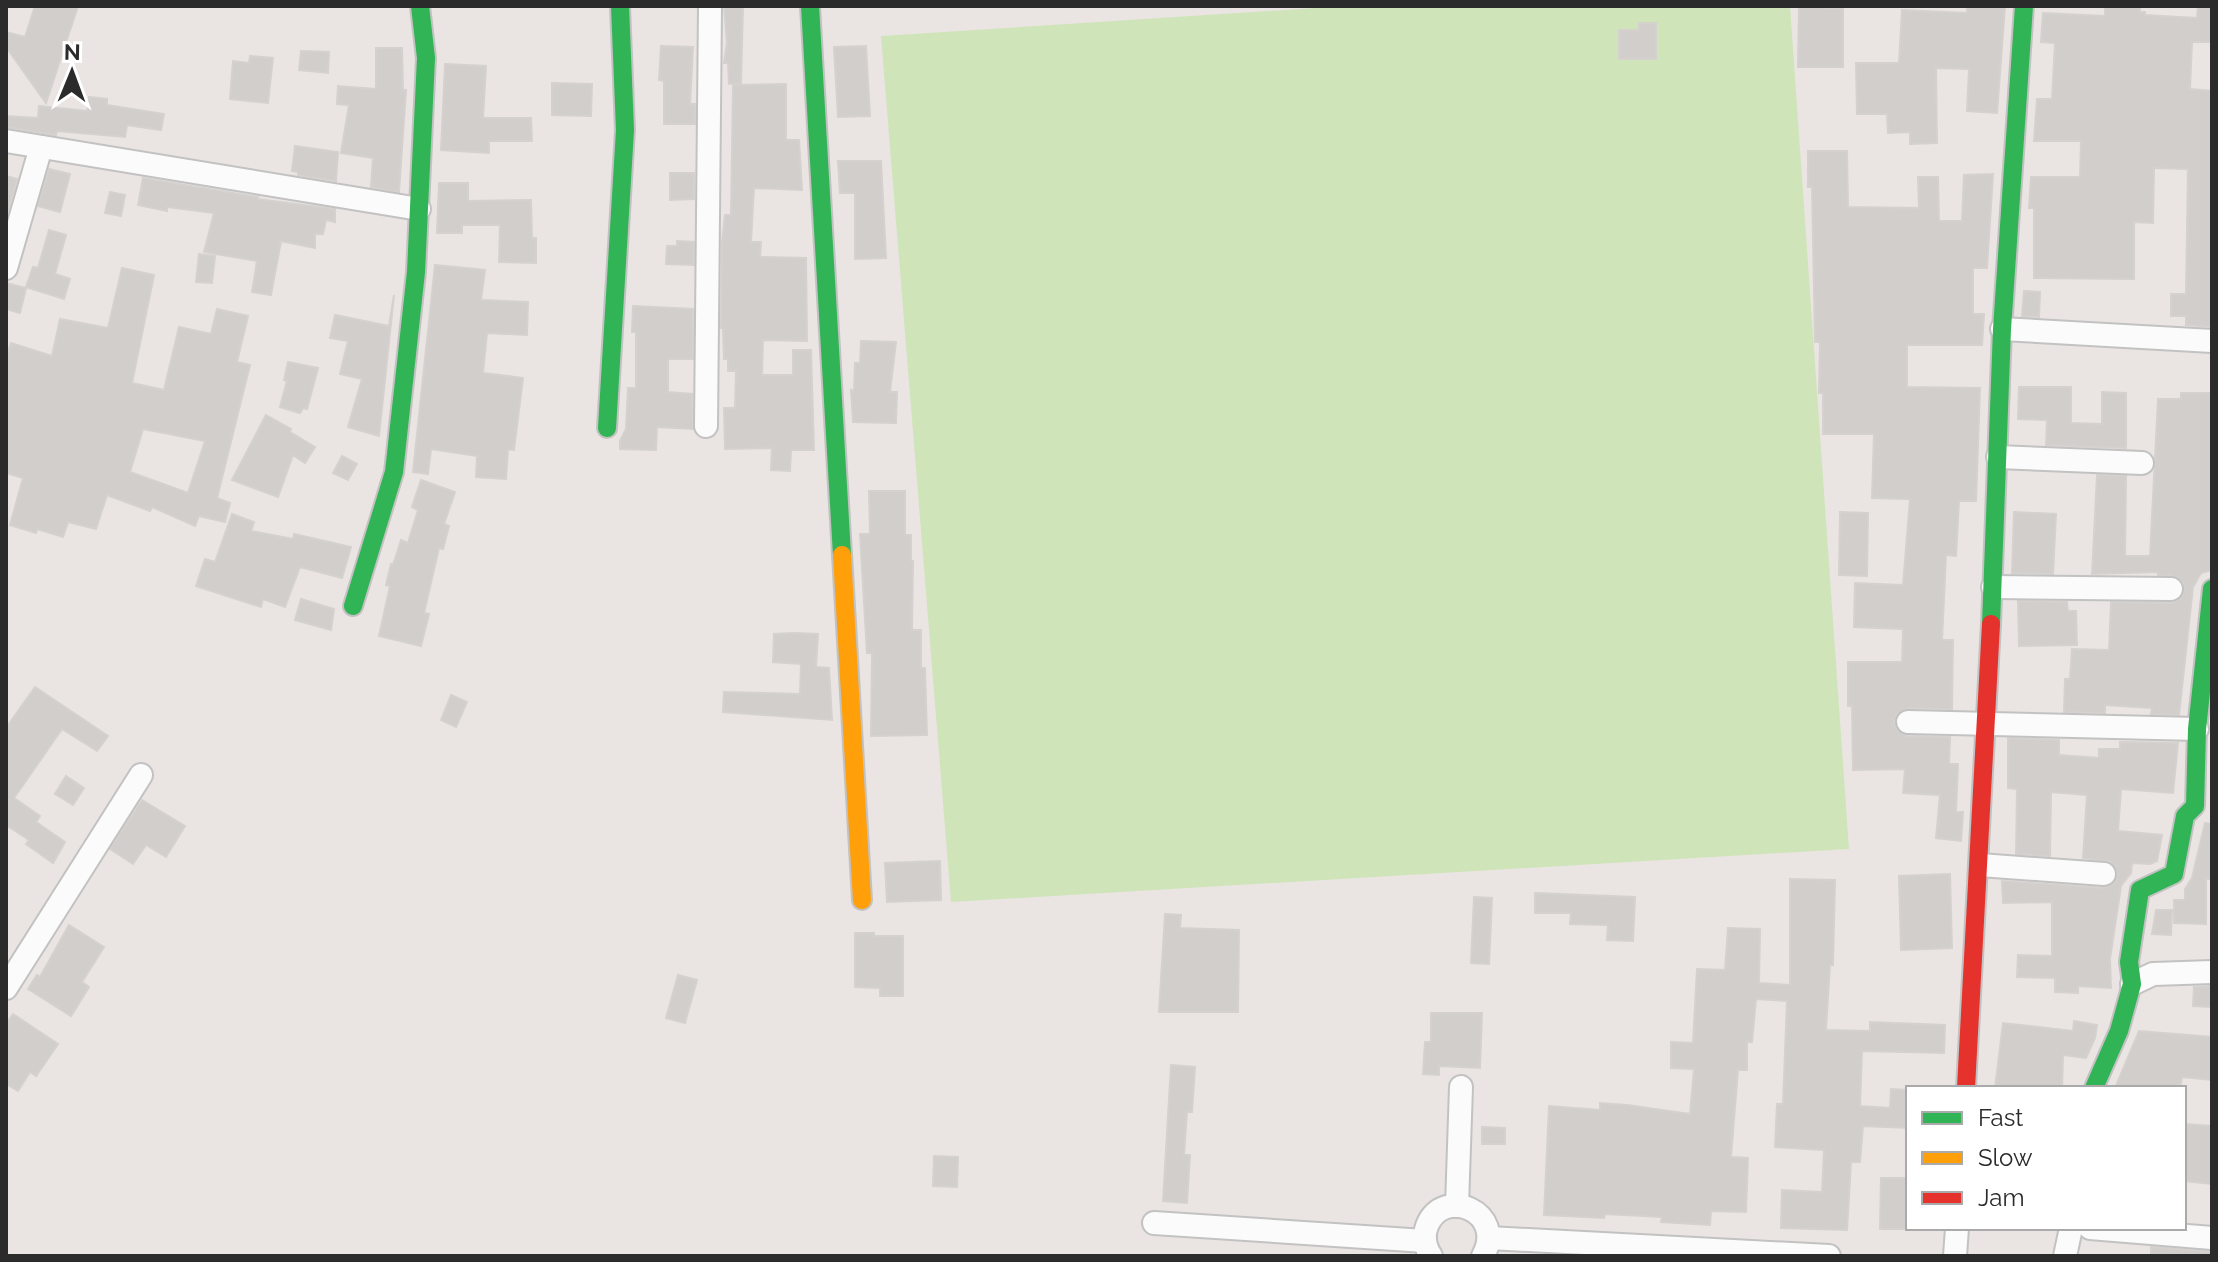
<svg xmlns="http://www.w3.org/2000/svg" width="2218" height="1262" viewBox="0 0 2218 1262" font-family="Raleway,sans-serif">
<rect width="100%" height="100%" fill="#eae5e2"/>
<polygon fill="#d0e4ba" points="1347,6 1790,6 1849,849 951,902 881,36"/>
<g fill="#d1cecb" stroke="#d5d1ce" stroke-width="2" fill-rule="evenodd">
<polygon points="35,6 78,6 46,103 6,47 6,32 25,37"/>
<polygon points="724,6 743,6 741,83 729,84 728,63 724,63 727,43"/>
<polygon points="1799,6 1843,9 1843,67 1798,67"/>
<polygon points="1967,6 2005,6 1997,113 1967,111 1969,69 1936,68 1937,143 1910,144 1910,132 1888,133 1887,114 1857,114 1856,63 1899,63 1902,10 1967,13"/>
<polygon points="2105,6 2140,6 2140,12 2145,12 2145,15 2197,18 2198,6 2212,6 2212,42 2192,42 2190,89 2212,91 2212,327 2186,325 2186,316 2171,316 2171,294 2186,294 2188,169 2154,168 2153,223 2134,222 2134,279 2034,278 2034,208 2029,208 2031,177 2080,177 2081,141 2034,141 2037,99 2052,99 2055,43 2041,42 2043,13 2105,16"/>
<polygon points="1639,23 1656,23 1656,59 1619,59 1619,30 1639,30"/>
<polygon points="661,46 693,47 690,104 695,104 695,124 664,124 664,81 659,80"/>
<polygon points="866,46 870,116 838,117 834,47"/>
<polygon points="376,48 402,48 403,90 406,90 399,192 371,187 373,158 341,153 349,105 337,104 338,86 376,89"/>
<polygon points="301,51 329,52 328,73 299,70"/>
<polygon points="250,56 273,58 268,103 230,99 233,61 249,63"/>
<polygon points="445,64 486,66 483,118 531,118 532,141 489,141 489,153 441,150"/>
<polygon points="552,83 592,84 591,116 552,115"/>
<polygon points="786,84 786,140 799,140 802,190 754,188 751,242 761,242 760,257 806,258 807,341 763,340 762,375 793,375 793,350 811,350 814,450 791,450 790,471 771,470 772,448 725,449 724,408 735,408 736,371 728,371 728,359 724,359 723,328 721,328 722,241 725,215 731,215 733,85"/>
<polygon points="89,97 107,99 107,105 164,114 161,130 127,125 125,137 57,131 56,135 6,127 6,116 38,118 39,106 87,111"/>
<polygon points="295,146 338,152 336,181 298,175 298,172 292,171"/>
<polygon points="1808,151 1847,151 1848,207 1919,208 1918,177 1938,177 1939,221 1962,221 1964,175 1993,174 1987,268 1973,268 1973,314 1984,314 1982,345 1907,345 1907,387 1980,388 1976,501 1959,501 1956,556 1946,555 1942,640 1953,640 1952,709 1908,708 1897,714 1894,721 1896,729 1907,736 1950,737 1949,764 1958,764 1956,812 1963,812 1961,841 1936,838 1940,795 1903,793 1905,769 1853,770 1852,706 1848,706 1848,662 1902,662 1903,629 1854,627 1855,583 1903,585 1910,499 1872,498 1874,434 1823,434 1823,393 1819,393 1820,342 1815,342 1812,187 1808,187"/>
<polygon points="838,161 881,161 886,258 855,259 855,193 840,193"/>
<polygon points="49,169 70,174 60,212 38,206"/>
<polygon points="670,173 694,173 694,199 670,200"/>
<polygon points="6,176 17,179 6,218"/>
<polygon points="143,178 258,197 257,199 335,209 335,222 326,220 323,234 315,234 315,248 281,241 271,295 252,292 257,261 204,252 214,213 167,207 167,211 138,205"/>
<polygon points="439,183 468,183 468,201 531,200 532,238 536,238 536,263 499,262 500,225 462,225 462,233 437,233"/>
<polygon points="110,192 125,195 121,216 105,213"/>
<polygon points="49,230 66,235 55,274 70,279 64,299 26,287 33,267 38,268"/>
<polygon points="677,241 694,242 694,265 666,264 667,246 677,246"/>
<polygon points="199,254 215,256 212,283 196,282"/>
<polygon points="435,265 485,270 481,300 528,302 527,335 487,333 483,373 523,378 514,450 508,449 506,479 476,477 477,456 431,449 428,474 413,472"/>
<path d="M122 268 154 275 132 383 164 390 179 327 211 334 217 309 248 316 237 362 250 365 217 498 230 503 225 522 199 516 195 526 152 507 150 511 107 495 96 529 68 522 63 537 37 529 36 533 10 525 23 478 6 473V358L11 343 52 356 60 319 108 328ZM143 429 205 441 188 493 130 472Z"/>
<polygon points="6,283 26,288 20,313 6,309"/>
<polygon points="2024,291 2040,292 2039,317 2022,316"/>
<polygon points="394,295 379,436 348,427 362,379 340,374 348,341 330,338 335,315 389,326"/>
<polygon points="633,306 693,309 693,359 668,359 668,392 692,394 693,429 657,427 656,450 620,449 620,441 626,429 628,388 636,388 636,332 632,332"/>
<polygon points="861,341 896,342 890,392 897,392 896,423 853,422 851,390 854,391 855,363 860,363"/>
<polygon points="288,362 318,368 307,409 303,408 300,413 280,407 287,381 284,380"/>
<polygon points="2019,387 2071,387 2071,423 2102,424 2102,392 2126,393 2126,448 2046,445 2047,420 2018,419"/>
<polygon points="2181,393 2212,393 2212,570 2201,573 2193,587 2179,715 2151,714 2152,708 2105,705 2105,713 2064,712 2065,679 2070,679 2072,649 2109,650 2111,602 2171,603 2178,601 2183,595 2184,583 2172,575 2158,575 2158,572 2092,574 2097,475 2126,476 2125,556 2150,556 2158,399 2181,399"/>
<polygon points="266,415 291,429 290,432 315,447 305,463 293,455 278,497 232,480"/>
<polygon points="342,456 357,464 348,480 333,473"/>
<polygon points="421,480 455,492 444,524 449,526 443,549 439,548 424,613 429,614 421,646 379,636 390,586 386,585 391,564 393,565 401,540 408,543 418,510 412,507"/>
<polygon points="869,491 905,491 905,535 911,535 911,561 913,561 912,630 921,630 921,668 925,668 927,735 871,736 872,653 867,653 860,534 870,534"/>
<polygon points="1840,512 1868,513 1867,576 1839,575"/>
<polygon points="2014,512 2056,514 2053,574 2012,573"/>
<polygon points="232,514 254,522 251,531 293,539 294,534 351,547 342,578 300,567 285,607 263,599 261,607 196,586 205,559 215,562"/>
<polygon points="301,599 334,609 331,630 295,620"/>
<polygon points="2018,601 2067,602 2068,611 2076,611 2077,645 2019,646"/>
<polygon points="794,633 818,634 816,667 829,668 832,720 723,712 724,692 800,694 801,664 773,662 774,634"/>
<polygon points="35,687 108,736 97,751 62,729 14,798 40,816 36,822 65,842 53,863 26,844 29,840 6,825 6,728"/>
<polygon points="451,695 467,702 456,727 441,720"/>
<polygon points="2008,738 2059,740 2059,755 2099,758 2099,749 2120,749 2120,742 2178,743 2173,793 2121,789 2118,831 2162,835 2157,861 2150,864 2132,863 2131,873 2121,886 2110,959 2111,988 2078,986 2078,993 2055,992 2055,978 2017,977 2018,955 2052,956 2052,902 2003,903 2002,881 2104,888 2115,882 2118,874 2111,862 2083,858 2087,795 2051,792 2050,856 2016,854 2017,789 2008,788"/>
<polygon points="66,776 84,788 73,805 55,794"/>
<polygon points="142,800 185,826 166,857 146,845 133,864 110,849"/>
<polygon points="2205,823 2212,824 2212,879 2206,879 2206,924 2174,923 2174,900 2185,900 2185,889 2192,878"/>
<polygon points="940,861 941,900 887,902 885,863"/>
<polygon points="1950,874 1952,948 1901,950 1899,876"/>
<polygon points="1790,879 1835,880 1833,965 1830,965 1826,1030 1870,1031 1870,1022 1945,1025 1944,1053 1862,1051 1860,1106 1890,1108 1891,1089 1908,1090 1908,1128 1863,1126 1860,1162 1851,1162 1847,1230 1781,1228 1782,1190 1822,1192 1824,1150 1775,1147 1777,1104 1783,1104 1787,1001 1756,999 1752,1042 1747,1042 1747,1070 1738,1070 1731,1157 1748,1158 1746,1212 1711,1211 1710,1225 1661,1222 1662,1217 1605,1214 1604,1218 1544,1215 1549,1106 1600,1110 1600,1103 1627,1105 1690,1114 1694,1069 1671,1068 1671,1042 1693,1043 1697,969 1725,970 1728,928 1760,929 1759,983 1790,985"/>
<polygon points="1535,893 1635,897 1633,941 1607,940 1608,925 1570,924 1571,913 1535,913"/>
<polygon points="1474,897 1492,898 1489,964 1471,963"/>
<polygon points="2156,910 2172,910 2171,935 2152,934"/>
<polygon points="1165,914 1181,915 1180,928 1239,930 1238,1012 1159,1012"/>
<polygon points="69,925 104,947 82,982 89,987 71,1016 28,989 37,975 40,977"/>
<polygon points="855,933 874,933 874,936 903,936 903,996 880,996 880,988 855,987"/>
<polygon points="678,975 697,980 685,1023 666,1018"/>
<polygon points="2212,986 2212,1007 2193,1006 2194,987"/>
<polygon points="1431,1013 1482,1013 1480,1068 1439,1066 1439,1075 1423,1074 1425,1042 1431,1042"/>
<polygon points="13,1014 58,1044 36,1076 30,1072 18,1091 6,1084 6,1024"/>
<polygon points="2074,1021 2097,1025 2095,1038 2086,1058 2063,1055 2062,1088 1995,1088 2003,1023 2073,1031"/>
<polygon points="2139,1031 2212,1037 2212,1080 2182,1077 2180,1088 2115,1088"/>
<polygon points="1171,1065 1195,1067 1192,1112 1187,1112 1184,1155 1190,1155 1187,1203 1163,1201"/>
<polygon points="2184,1124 2212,1126 2212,1184 2184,1181"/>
<polygon points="1482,1127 1505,1128 1505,1144 1482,1144"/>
<polygon points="934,1156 958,1157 957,1187 933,1186"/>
<polygon points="1881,1178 1908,1178 1908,1229 1880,1229"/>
<polygon points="2151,1247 2212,1252 2212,1256 2151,1256"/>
</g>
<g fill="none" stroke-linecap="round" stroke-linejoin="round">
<defs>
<g id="street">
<polyline points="6,141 419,209"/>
<polyline points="6,268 41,147"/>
<polyline points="2002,329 2212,341"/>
<polyline points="706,426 710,6"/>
<polyline points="1998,457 2142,463"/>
<polyline points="1993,587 2171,589"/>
<polyline points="1908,722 2197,729"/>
<polyline points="1980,865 2104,874"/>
<polyline points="2132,984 2153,974 2212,972"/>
<polyline points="6,988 141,775"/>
<polyline points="1457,1206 1461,1087"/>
<polyline points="1154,1223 1425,1241"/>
<polyline points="2090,1228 2212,1238"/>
<polyline points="1489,1238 1829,1256"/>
<path d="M1431 1256C1425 1247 1423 1236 1427 1226 1443 1185 1507 1212 1483 1256"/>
<polyline points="1955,1256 1957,1228"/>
<polyline points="2065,1256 2071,1228"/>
</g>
<g id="fast">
<polyline points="810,6 842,555"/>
<polyline points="607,428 625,130 620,6"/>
<polyline points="353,606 394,472 416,272 426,58 420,6"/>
<polyline points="1991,624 2002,329 2024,6"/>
<polyline points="2094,1088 2119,1031 2132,984 2129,962 2140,890 2174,874 2185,816 2195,806 2197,729 2212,589"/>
</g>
<polyline id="slow" points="842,555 862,900"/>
<polyline id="jam" points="1966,1088 1991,624"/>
</defs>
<use href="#street" stroke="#c3c2c2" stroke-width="26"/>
<use href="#fast" stroke="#c3c2c2" stroke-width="22"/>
<use href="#slow" stroke="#c3c2c2" stroke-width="22"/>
<use href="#jam" stroke="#c3c2c2" stroke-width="22"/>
<use href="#street" stroke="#fcfbfb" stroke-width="22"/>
<use href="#fast" stroke="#30b455" stroke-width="18"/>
<use href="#slow" stroke="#ff9f0a" stroke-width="18"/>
<use href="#jam" stroke="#e5322d" stroke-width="18"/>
</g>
<rect width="2218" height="1262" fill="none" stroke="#2b2b2b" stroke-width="16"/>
<rect x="1906" y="1086" width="280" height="144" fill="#ffffff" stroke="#aaaaaa" stroke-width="2"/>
<rect x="1922" y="1112" width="40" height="12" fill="#30b455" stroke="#aaaaaa" stroke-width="2"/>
<text x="1978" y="1126" font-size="24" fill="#2b2b2b">Fast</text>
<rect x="1922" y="1152" width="40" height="12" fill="#ff9f0a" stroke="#aaaaaa" stroke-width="2"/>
<text x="1978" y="1166" font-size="24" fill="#2b2b2b">Slow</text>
<rect x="1922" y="1192" width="40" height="12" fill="#e5322d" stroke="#aaaaaa" stroke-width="2"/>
<text x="1978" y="1206" font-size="24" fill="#2b2b2b">Jam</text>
<g transform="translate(72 72) rotate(1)" stroke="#ffffff" stroke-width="6" paint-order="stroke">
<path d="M0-6L14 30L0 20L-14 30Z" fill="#2b2b2b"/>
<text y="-12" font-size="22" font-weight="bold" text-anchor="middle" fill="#2b2b2b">N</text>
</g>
</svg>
